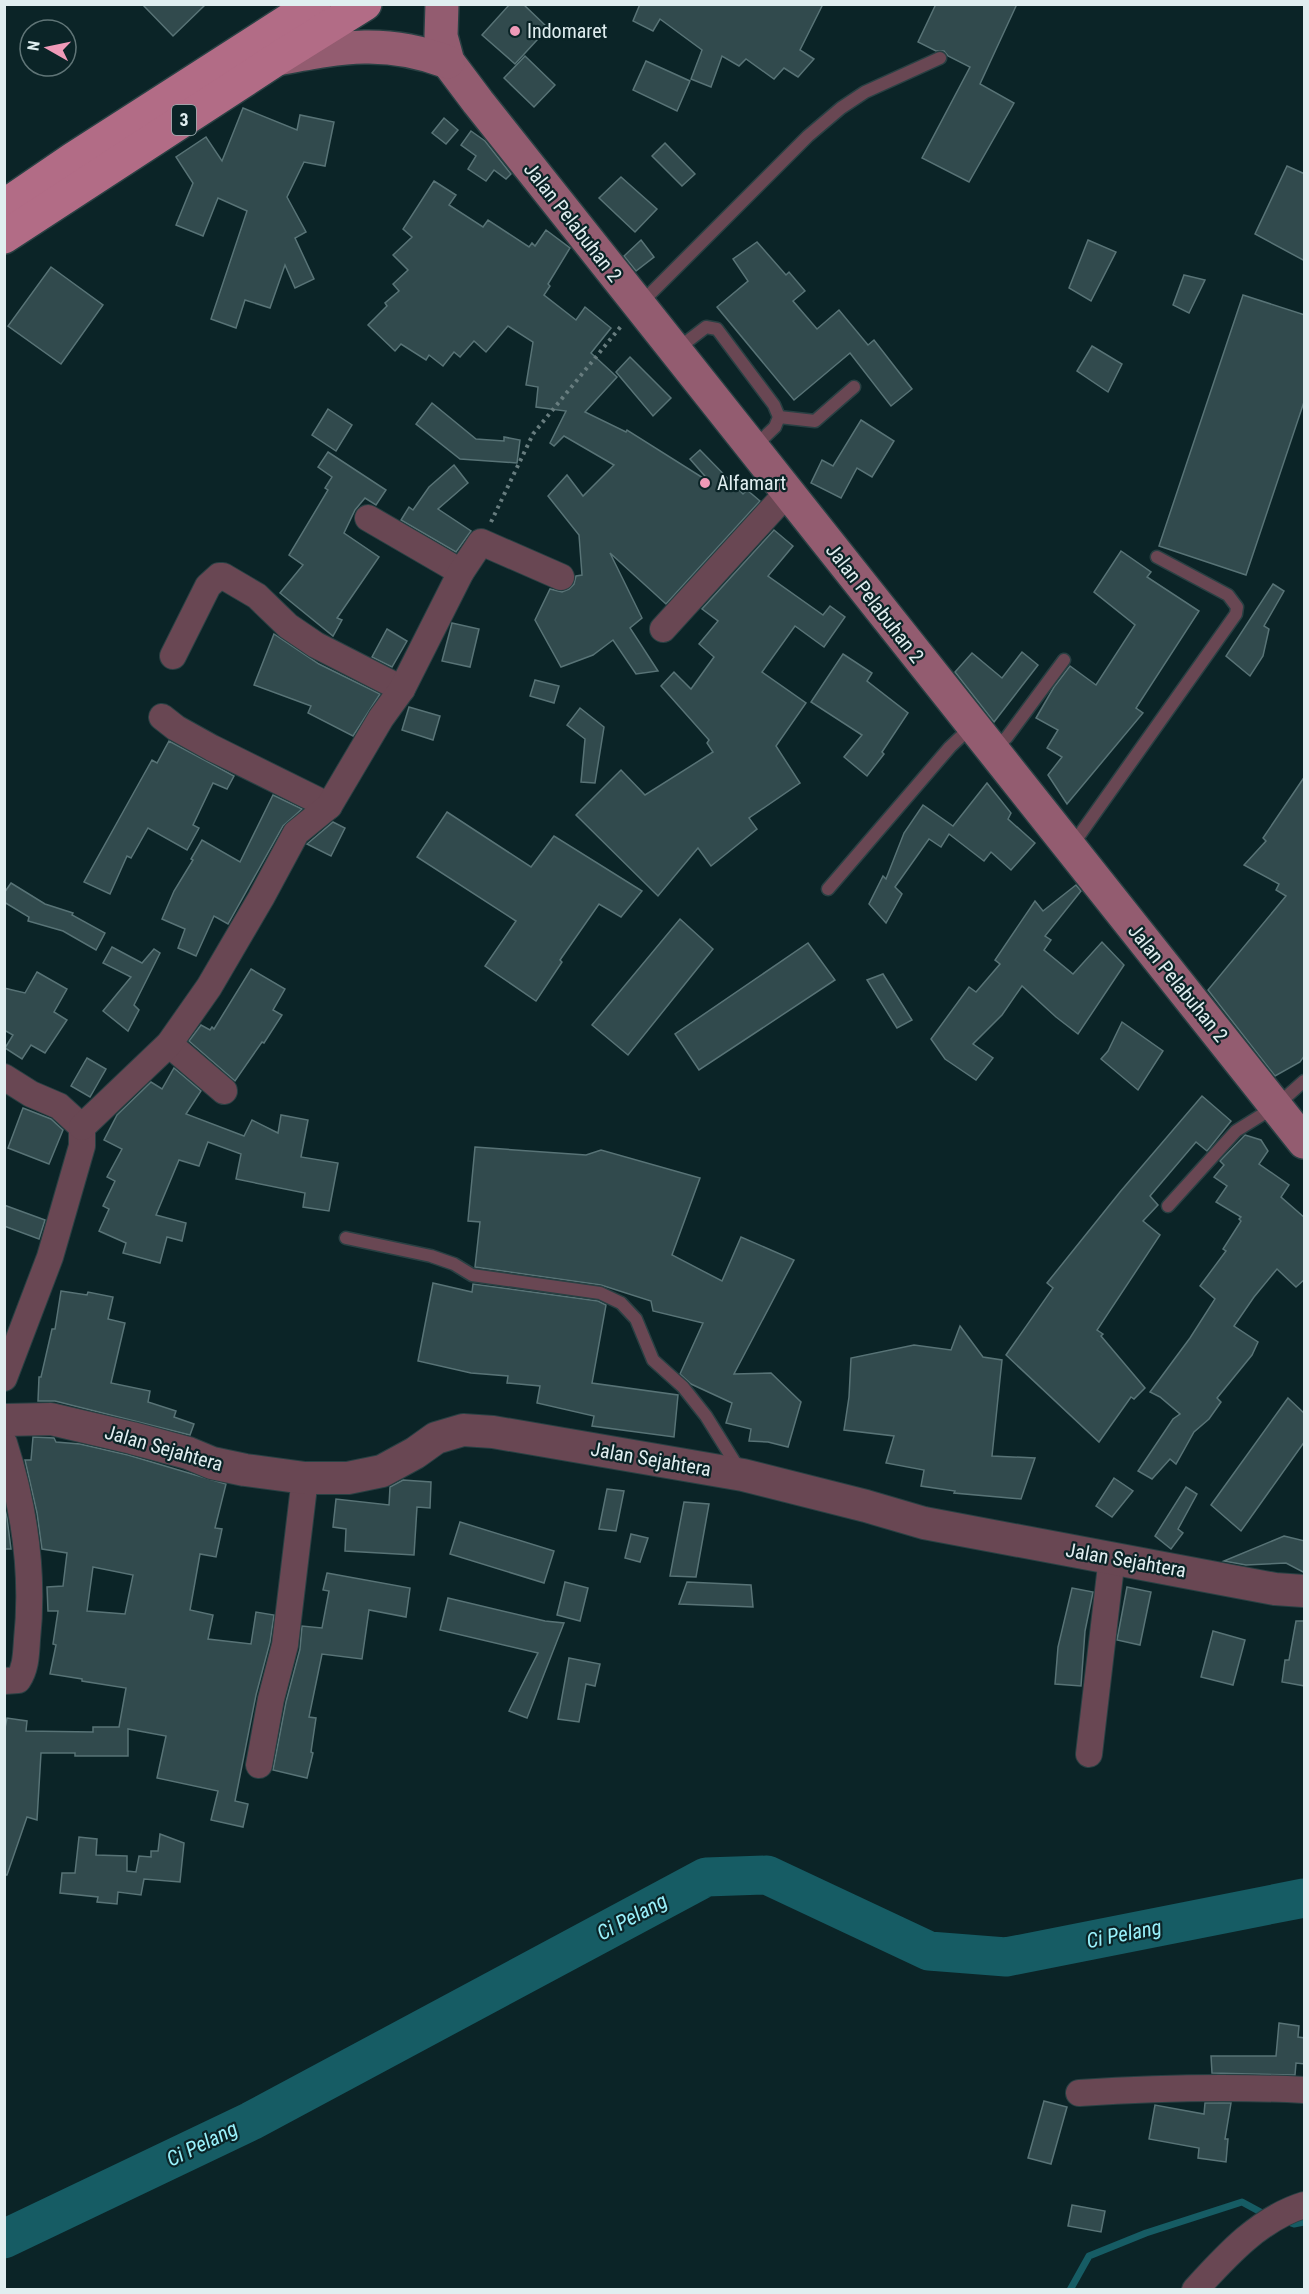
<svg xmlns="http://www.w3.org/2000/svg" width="1309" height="2294" viewBox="0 0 1309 2294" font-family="'Roboto Condensed',sans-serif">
<rect width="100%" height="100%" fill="#0b2427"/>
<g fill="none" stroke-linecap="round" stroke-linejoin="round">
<g stroke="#165c64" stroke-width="7">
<polyline points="1285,2221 1294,2224 1304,2222"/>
<polyline points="1070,2290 1089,2256 1146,2233 1242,2202 1266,2215"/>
</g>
<polyline stroke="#165c64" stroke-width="39" points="4,2239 251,2121 706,1877 767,1875 929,1951 1006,1957 1304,1898"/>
</g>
<g fill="#314a4d" stroke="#587376" stroke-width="1.5" fill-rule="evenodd">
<polygon points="142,4 206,4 173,36"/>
<polygon points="510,4 523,4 548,28 515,64 482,35"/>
<polygon points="640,4 823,4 800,50 814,59 798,77 784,68 774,79 746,59 739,66 722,56 711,87 691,79 702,50 660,19 653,31 633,21"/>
<polygon points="936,4 1017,4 980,84 1014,103 969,182 922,158 970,67 948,56 944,51 936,51 918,42"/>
<polygon points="525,56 555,85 534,107 504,78"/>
<polygon points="646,61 690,81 677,111 633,90"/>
<polygon points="243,108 297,130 300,115 334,122 325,166 304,162 287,197 306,232 295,238 314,279 295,288 285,265 270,308 245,300 236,328 211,319 247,211 218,198 203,236 176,225 193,183 176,157 206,137 222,161"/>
<polygon points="444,118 458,130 446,144 432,133"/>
<polygon points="471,131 485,141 511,174 506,179 494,170 486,181 468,169 476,156 461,145"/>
<polygon points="665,143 695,174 682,186 652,156"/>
<polygon points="1287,166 1305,174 1305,261 1255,234"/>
<polygon points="621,177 657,209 635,232 599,198"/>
<polygon points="434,181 456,195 449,205 483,227 488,220 529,247 532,243 535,246 546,230 570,248 548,284 550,286 544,295 576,320 585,307 611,328 591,353 617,377 585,412 626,432 627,430 711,483 690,459 700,450 743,494 747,490 760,501 666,604 610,553 642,618 630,628 658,671 636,674 613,640 593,655 561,667 535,620 550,589 562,592 569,589 574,584 576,576 582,575 579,535 548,496 567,475 583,496 614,465 564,436 554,446 550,443 566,411 536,407 538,387 526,385 533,342 508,326 486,352 474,341 460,357 454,352 443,366 429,355 426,360 401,344 395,351 368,325 387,306 385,303 399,291 393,284 408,270 393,255 412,237 403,229"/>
<polygon points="641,240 654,257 636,271 624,256"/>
<polygon points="1088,240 1116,252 1091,301 1069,288"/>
<polygon points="757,242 786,275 789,272 805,291 793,301 817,329 839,310 868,345 874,340 912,389 891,406 850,353 794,400 717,307 748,281 733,259"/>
<polygon points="51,267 103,305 61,364 8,326"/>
<polygon points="1184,275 1205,280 1189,313 1173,305"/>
<polygon points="1243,295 1305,315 1305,399 1246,575 1159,546"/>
<polygon points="1092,346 1122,364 1108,392 1077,371"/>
<polygon points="630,357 671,398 653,416 616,372"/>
<polygon points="432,403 476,439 504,441 504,437 520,440 517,463 460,459 416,424"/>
<polygon points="328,409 352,425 336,451 312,435"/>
<polygon points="861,420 894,441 872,477 857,468 841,498 811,483 822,460 833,466"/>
<polygon points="328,452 386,490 376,505 365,498 355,510 344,533 379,557 337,618 342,620 333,636 280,593 303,565 289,555 328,490 325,488 332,477 318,467"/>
<polygon points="454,465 468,483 438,509 471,531 456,552 401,520 409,507 413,510 429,487"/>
<polygon points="774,530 793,546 768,576 823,615 830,606 845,617 824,647 795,626 762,672 806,703 776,746 800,783 749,818 757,829 711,866 698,848 658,896 576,815 621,770 645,795 713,752 707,743 709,740 661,686 674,672 691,689 714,657 699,644 718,621 702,609"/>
<polygon points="1121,551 1151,572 1147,577 1199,611 1136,708 1143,713 1067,804 1048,775 1062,757 1047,748 1058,730 1036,718 1054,687 1070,666 1096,685 1135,625 1094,592"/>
<polygon points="1273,584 1284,591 1264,626 1269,629 1263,656 1250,676 1226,656"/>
<polygon points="452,623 479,629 470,667 442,661"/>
<polygon points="387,629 407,641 392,667 372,657"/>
<polygon points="274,634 319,664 380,694 353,736 308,713 311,706 254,685"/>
<polygon points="1022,652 1038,665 994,722 955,672 972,653 1002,678"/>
<polygon points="843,654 872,673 867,681 908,713 882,752 884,754 867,776 844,757 862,735 811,702"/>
<polygon points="535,680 559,686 554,703 530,696"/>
<polygon points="409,707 440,716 433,740 402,730"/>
<polygon points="580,708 604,727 595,783 581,782 585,739 567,725"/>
<polygon points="169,741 234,776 227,789 213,783 193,825 199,828 187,850 148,828 131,858 127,856 110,894 84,882 143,776 152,760 157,763"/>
<polygon points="1305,776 1305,1055 1300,1062 1275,1076 1208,990 1286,896 1276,890 1279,884 1244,865 1266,841 1263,838"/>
<polygon points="987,783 1011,813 1008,819 1035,843 1011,870 991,852 984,861 949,834 941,847 929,839 895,887 902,894 886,923 869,904 883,876 886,879 904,833 923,805 953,826"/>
<polygon points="273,795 302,809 283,826 228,924 214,916 196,956 178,948 185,929 162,919 174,891 193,860 191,859 202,840 240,862"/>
<polygon points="447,812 531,867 554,836 642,891 621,917 599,904 560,960 562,962 536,1001 485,966 516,921 417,857"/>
<polygon points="333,822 345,828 331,856 307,844"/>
<polygon points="11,883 45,904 73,913 72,915 105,933 96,950 63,931 28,921 29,917 4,902 4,893"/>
<polygon points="1076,885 1081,891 1045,936 1051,940 1044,950 1073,974 1102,942 1124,965 1078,1034 1056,1017 1022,986 1002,1015 973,1044 993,1058 976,1080 945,1059 931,1039 969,987 976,992 1000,964 995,960 1035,901 1043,911"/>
<polygon points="680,919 713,949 628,1055 592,1025"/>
<polygon points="808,943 835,980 699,1070 675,1034"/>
<polygon points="112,947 142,963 154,949 160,953 134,1005 139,1010 128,1031 103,1011 131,977 103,963"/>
<polygon points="251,969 285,989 273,1010 282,1015 264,1043 262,1042 235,1081 189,1041 201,1025 210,1030 212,1027 214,1029"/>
<polygon points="37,972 67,989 54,1012 67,1020 45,1053 31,1045 22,1059 5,1048 13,1035 4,1030 4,988 25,993"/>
<polygon points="883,974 912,1020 897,1028 867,980"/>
<polygon points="1122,1022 1163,1051 1138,1090 1101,1059 1108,1051"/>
<polygon points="87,1058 106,1069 90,1097 71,1086"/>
<polygon points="174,1068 201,1091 186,1114 244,1136 252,1120 278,1133 281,1115 308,1120 301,1157 338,1163 329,1211 303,1207 305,1193 236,1179 241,1154 208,1142 199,1166 179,1160 156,1215 186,1223 182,1241 167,1237 160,1263 123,1253 126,1243 99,1231 109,1209 103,1206 115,1181 107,1177 122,1149 104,1140 117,1115 151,1082 162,1089"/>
<polygon points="1202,1096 1231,1121 1207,1151 1196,1142 1150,1196 1158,1205 1143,1221 1160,1235 1097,1330 1103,1334 1101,1336 1145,1388 1134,1399 1131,1397 1099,1442 1006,1355 1053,1288 1047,1283 1120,1192"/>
<polygon points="23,1108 51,1119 63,1130 49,1164 8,1148"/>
<polygon points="1245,1135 1261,1140 1268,1151 1259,1164 1289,1185 1281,1197 1305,1218 1305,1279 1296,1287 1277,1269 1254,1297 1234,1326 1258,1342 1252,1355 1217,1398 1221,1402 1209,1419 1194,1432 1176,1464 1170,1459 1152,1479 1138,1471 1173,1419 1180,1414 1160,1397 1150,1392 1190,1338 1215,1299 1200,1286 1226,1251 1223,1249 1241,1221 1239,1219 1241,1217 1216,1202 1227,1186 1214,1177 1224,1165 1220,1161"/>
<polygon points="475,1147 586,1155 601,1150 700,1178 672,1255 722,1281 741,1237 794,1260 734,1374 771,1373 801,1402 788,1447 768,1442 749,1441 751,1429 726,1423 732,1403 691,1384 680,1374 703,1323 653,1311 651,1301 601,1285 475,1267 480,1222 468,1221"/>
<polygon points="4,1205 45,1220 39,1239 4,1226"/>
<polygon points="433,1283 472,1292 473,1284 598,1301 606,1305 592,1383 678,1395 674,1437 592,1426 594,1416 537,1403 540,1386 507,1383 508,1376 471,1373 418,1361"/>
<polygon points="61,1291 87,1295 88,1292 113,1297 108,1319 125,1323 111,1383 150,1391 148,1402 176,1411 174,1417 194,1424 190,1435 55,1401 38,1401 39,1377 41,1377 52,1329 55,1329"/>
<polygon points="960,1326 983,1357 1002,1360 992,1456 1035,1458 1021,1499 954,1493 955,1491 921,1486 924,1470 886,1463 894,1436 844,1430 849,1397 851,1358 914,1345 951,1350"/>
<polygon points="1288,1398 1305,1414 1305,1441 1241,1531 1211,1505"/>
<path d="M33 1437 54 1438 56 1442 80 1444 128 1455 226 1484 215 1528 222 1529 216 1557 200 1554 190 1610 213 1615 208 1639 251 1644 256 1612 274 1615 270 1642 256 1695 235 1801 248 1804 243 1827 211 1820 218 1791 157 1778 166 1736 128 1729V1756H75V1753H41L37 1820 27 1817 7 1875H4V1733L7 1718 27 1721 26 1731 93 1732V1727H119L126 1688 82 1681V1679L50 1674 56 1645 53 1644 58 1611H48L47 1587 63 1586 67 1553 42 1549 37 1513 25 1460H31ZM93 1567 133 1575 125 1614 87 1611Z"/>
<polygon points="1114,1478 1133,1491 1112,1517 1096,1506"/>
<polygon points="403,1480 431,1482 430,1508 417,1507 414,1555 345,1551 346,1529 333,1527 336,1499 389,1505 390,1487"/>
<polygon points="1186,1487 1197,1494 1178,1529 1183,1533 1171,1549 1155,1536"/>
<polygon points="607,1489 624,1491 616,1531 599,1529"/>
<polygon points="684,1502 709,1504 696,1577 670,1576"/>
<polygon points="4,1505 7,1518 11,1549 4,1549"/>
<polygon points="460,1522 554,1551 544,1583 450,1554"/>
<polygon points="631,1534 648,1538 640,1562 625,1558"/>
<polygon points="1284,1536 1305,1541 1305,1573 1286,1563 1246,1565 1224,1561"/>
<polygon points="327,1573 410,1588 406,1617 369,1610 362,1659 322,1654 309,1717 316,1718 311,1752 313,1753 307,1778 273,1770 286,1702 300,1649 302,1626 322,1628 329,1591 323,1590"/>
<polygon points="565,1582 588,1588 580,1621 557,1615"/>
<polygon points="687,1582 751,1585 753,1607 679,1604"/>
<polygon points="1127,1587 1151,1592 1140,1645 1117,1640"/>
<polygon points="1072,1588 1093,1592 1085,1631 1081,1686 1055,1684 1058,1647"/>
<polygon points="448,1598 545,1621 564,1623 527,1718 509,1711 538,1653 440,1630"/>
<polygon points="1296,1621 1305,1621 1305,1686 1282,1682 1285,1660 1289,1660"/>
<polygon points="1213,1631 1245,1640 1233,1685 1201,1677"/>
<polygon points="569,1658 600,1664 595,1686 586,1684 579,1722 558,1719"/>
<polygon points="160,1834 184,1843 180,1882 144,1879 141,1895 118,1892 117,1904 97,1902 98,1897 60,1893 62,1873 75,1873 79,1837 97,1839 96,1855 127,1856 127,1871 136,1872 139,1856 151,1857 151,1851 158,1851"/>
<polygon points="1279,2023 1299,2026 1298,2037 1305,2038 1305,2064 1296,2063 1295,2075 1212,2073 1211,2056 1276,2056"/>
<polygon points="1044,2101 1067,2107 1051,2164 1028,2158"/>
<polygon points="1205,2103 1231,2103 1225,2139 1228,2139 1226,2162 1198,2158 1199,2148 1149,2139 1155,2105 1204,2114"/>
<polygon points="1072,2205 1105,2211 1101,2232 1068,2226"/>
</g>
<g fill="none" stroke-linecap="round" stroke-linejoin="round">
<defs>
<g id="service">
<polyline points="640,304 808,136 841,108 865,92 940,58"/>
<polyline points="676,350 706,327 717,329 774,405 779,417 775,427 753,448"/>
<polyline points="779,417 815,421 854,387"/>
<polyline points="993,750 1007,737 1064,660"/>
<polyline points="1071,847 1236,614 1237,607 1228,595 1157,557"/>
<polyline points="828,889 950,747 971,727"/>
<polyline points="1168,1206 1236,1131 1276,1106 1304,1081"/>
<polyline points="346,1238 431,1256 454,1264 472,1275 600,1293 621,1303 636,1319 653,1360 683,1387 706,1416 739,1469"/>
</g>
<g id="minor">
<polyline points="368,518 461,572"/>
<polyline points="663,629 788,492"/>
<polyline points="173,656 208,586 219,576 223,576 257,596 288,626 316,645 402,689"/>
<polyline points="162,717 176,728 212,748 329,806"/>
<polyline points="169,1044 224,1091"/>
<polyline points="4,1077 31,1094 59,1106 82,1127 82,1146 50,1257 4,1378"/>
<polyline points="82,1127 169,1044 209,987 261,898 296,833 329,806 381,718 402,689 461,572 481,542 561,577"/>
<path d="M4 1443C24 1506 34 1574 27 1640 26 1654 26 1668 18 1680L4 1681"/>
<polyline points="1089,1754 1112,1557"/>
<polyline points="259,1765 271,1699 285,1645 305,1478"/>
<path d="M1079 2093C1154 2088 1229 2086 1304 2090"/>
<path d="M1195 2290C1226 2256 1259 2219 1304 2205"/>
</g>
<polyline id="tertiary" points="4,1420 51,1419 132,1438 188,1453 212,1463 245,1470 305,1478 348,1478 382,1471 415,1453 436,1438 463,1430 493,1432 743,1475 866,1506 924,1523 1275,1589 1304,1591"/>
<g id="secondary">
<polyline points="442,4 441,36 448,62 478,102 1304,1142"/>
<path d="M277 59C341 47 385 38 448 62"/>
</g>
<g id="primary">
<polyline points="4,206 73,159 314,4"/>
<polyline points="4,237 277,59 365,4"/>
</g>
</defs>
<use href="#service" stroke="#294043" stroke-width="15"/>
<use href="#minor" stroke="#294043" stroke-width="28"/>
<use href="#tertiary" stroke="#294043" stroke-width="34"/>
<use href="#secondary" stroke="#294043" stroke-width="36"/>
<use href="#primary" stroke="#294043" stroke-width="36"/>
<polyline stroke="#687d7f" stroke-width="4" stroke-dasharray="3 4.5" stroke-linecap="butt" points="491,522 533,434 622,325"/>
<use href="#service" stroke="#694753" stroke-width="12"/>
<use href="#minor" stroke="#694753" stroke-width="26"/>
<use href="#tertiary" stroke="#694753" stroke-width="32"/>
<use href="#secondary" stroke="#935c70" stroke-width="33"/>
<use href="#primary" stroke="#b26c86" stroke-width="33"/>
</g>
<g fill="#ef9ab8" stroke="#0b2427" stroke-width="2">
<circle cx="515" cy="31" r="6"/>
<circle cx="705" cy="483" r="6"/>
</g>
<g text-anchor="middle" stroke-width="4.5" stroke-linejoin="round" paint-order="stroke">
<rect fill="#0b2427" stroke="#a0b1b4" stroke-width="1.5" x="172" y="105" width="24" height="30" rx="4.5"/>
<g font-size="18" font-weight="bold" fill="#e0eef0">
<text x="184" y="126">3</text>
</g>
<g font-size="20" fill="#e0eef0" stroke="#0b2427" text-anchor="start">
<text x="527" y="38">Indomaret</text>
<text x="717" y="490">Alfamart</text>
</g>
<g font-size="20" fill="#e0eef0" stroke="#0b2427">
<text transform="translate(573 222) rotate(52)" y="7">Jalan Pelabuhan 2</text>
<text transform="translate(875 603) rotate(52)" y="7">Jalan Pelabuhan 2</text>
<text transform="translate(1178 983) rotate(51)" y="7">Jalan Pelabuhan 2</text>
<text transform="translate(164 1448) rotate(16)" y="7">Jalan Sejahtera</text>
<text transform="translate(651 1459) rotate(10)" y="7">Jalan Sejahtera</text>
<text transform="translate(1126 1560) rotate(10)" y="7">Jalan Sejahtera</text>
</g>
<g font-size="21" font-style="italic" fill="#9af1fb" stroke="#0b2427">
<text transform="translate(632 1917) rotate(-28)" y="7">Ci Pelang</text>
<text transform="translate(1124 1934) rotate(-11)" y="7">Ci Pelang</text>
<text transform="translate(202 2144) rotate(-26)" y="7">Ci Pelang</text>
</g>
</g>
<rect width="1309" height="2294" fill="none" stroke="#e0eef0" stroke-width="12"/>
<g transform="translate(48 48) rotate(279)"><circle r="28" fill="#0b2427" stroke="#607577" stroke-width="1.5"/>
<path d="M0-4.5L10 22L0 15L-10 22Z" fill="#ef9ab8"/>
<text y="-9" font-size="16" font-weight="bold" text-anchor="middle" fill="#e0eef0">N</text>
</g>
</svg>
